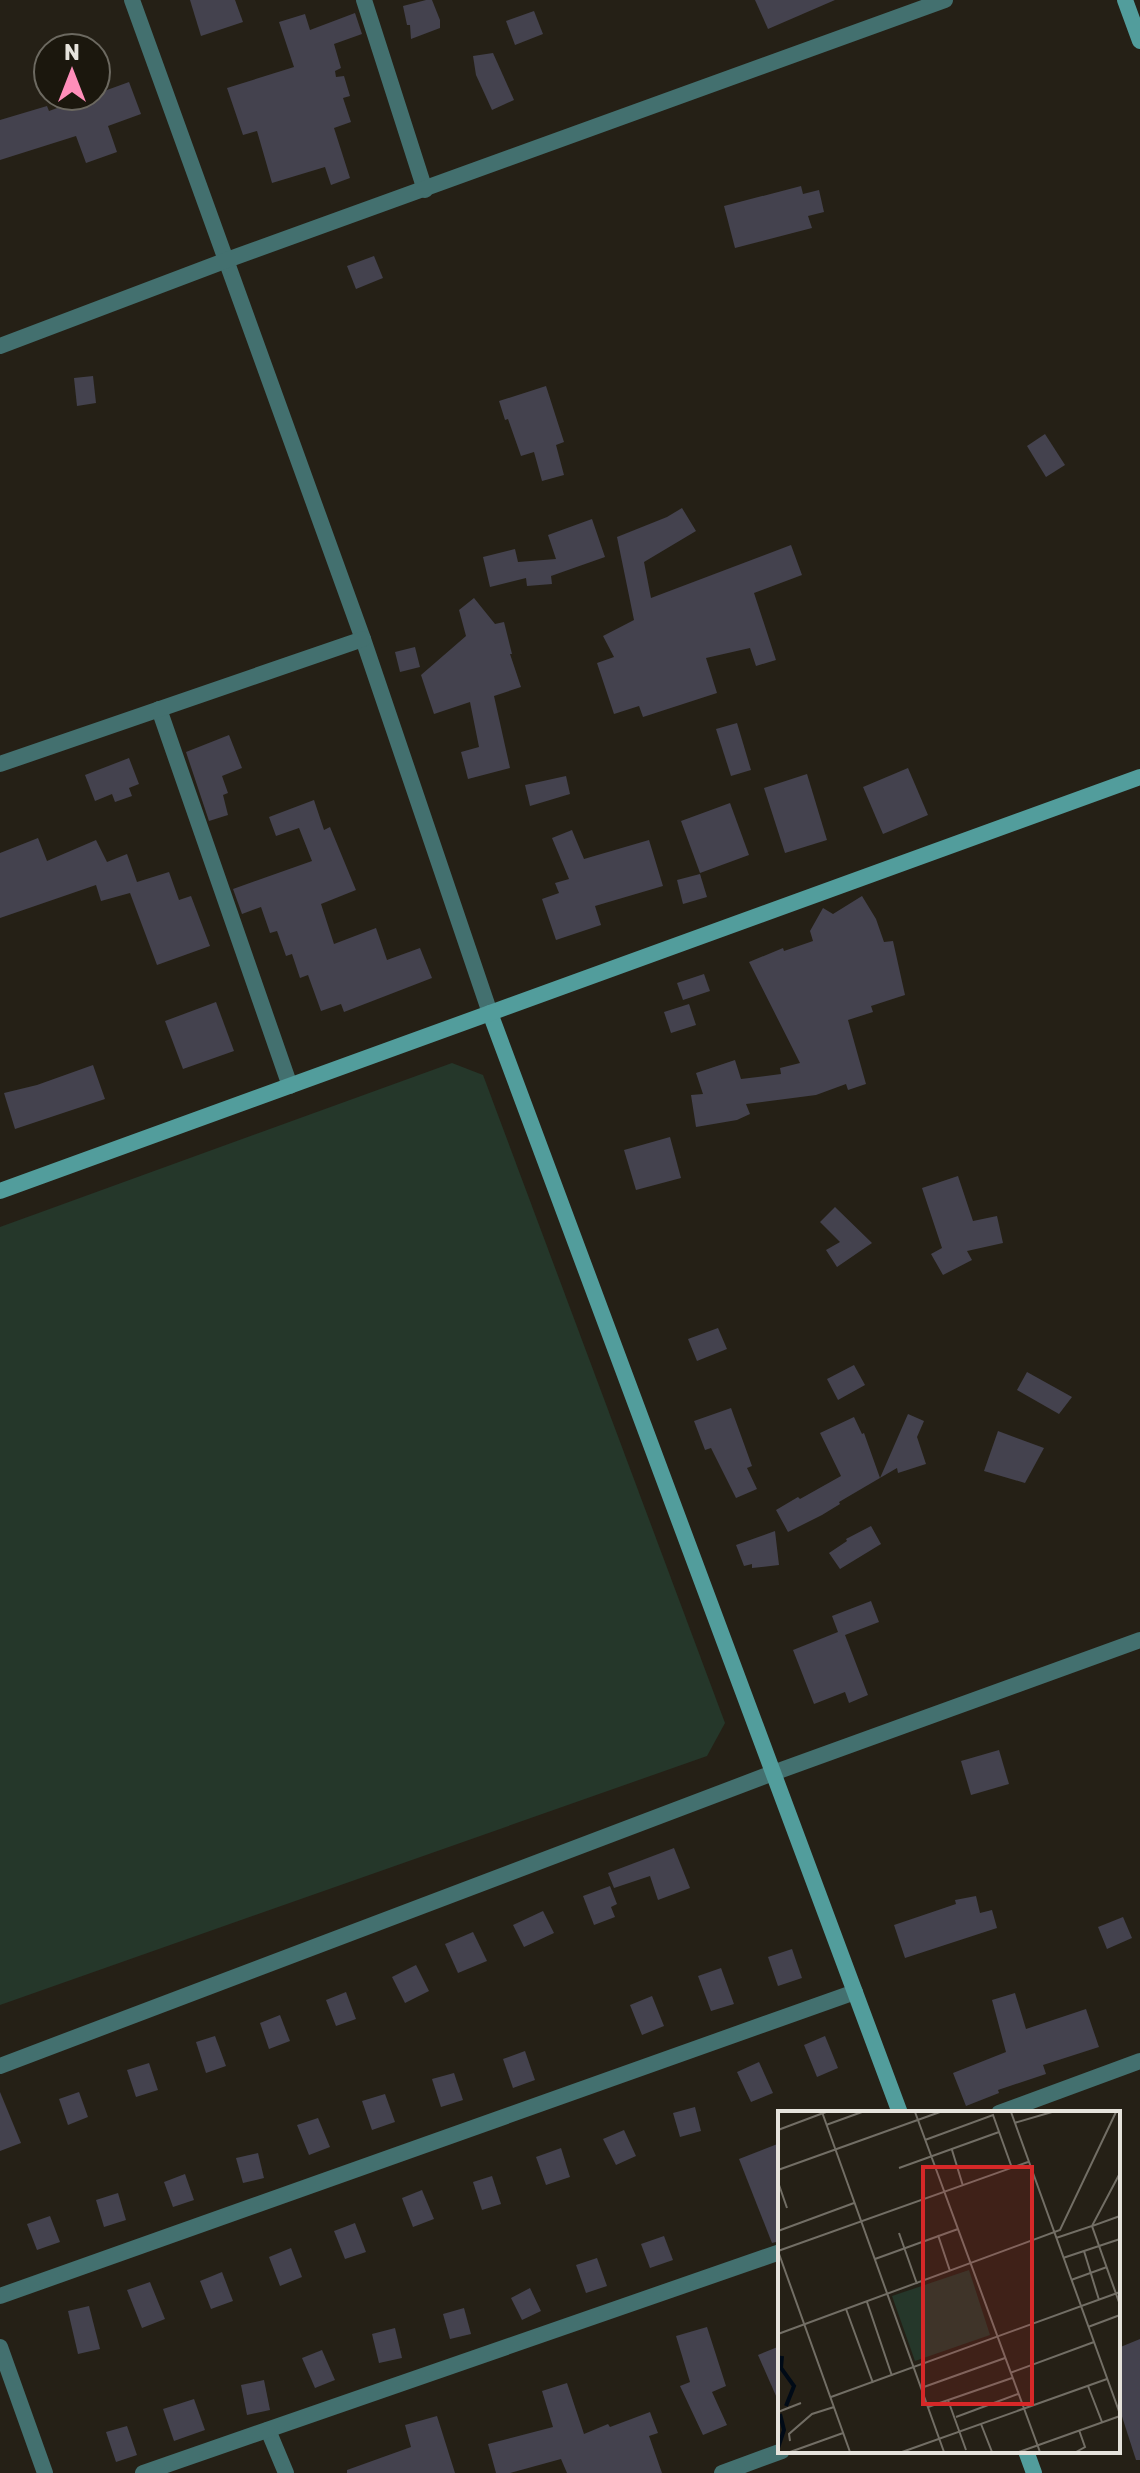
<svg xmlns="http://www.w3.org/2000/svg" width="1140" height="2473" viewBox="0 0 1140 2473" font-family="Rubik,sans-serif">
<rect width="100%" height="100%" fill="#252016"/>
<polygon fill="#25372a" points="452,1063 483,1075 725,1723 707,1756 0,2005 0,1227"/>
<g fill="#44424e">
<polygon points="190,0 235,0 243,22 201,36"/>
<polygon points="426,0 432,0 440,20 440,28 411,39 410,25 407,25 403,6"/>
<polygon points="755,0 835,0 768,29"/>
<polygon points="534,11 543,34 515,45 506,21"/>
<polygon points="355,13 362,34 334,44 341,68 335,71 336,77 344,76 350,96 343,98 351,122 334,128 350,178 331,185 325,167 272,183 257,131 243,135 227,88 294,67 279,22 305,14 310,30"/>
<polygon points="493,53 514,100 492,110 476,75 473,56"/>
<polygon points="129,82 141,114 108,126 117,152 86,163 76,136 0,160 0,120 47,106 49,111 90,96 96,96 96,94"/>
<polygon points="801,186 803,194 819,190 824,212 808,216 812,228 735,248 724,206"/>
<polygon points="374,256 383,278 356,289 347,266"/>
<polygon points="93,376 96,403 77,406 74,378"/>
<polygon points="546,386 564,442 556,445 564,475 542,481 534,452 521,456 508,419 505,420 499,401"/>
<polygon points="1045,434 1065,465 1046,477 1027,446"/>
<polygon points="682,508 696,531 644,562 651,598 791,545 802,575 754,593 776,660 756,666 750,648 706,658 717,693 643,717 639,706 614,714 597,663 614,657 603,636 634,620 617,537 667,517"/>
<polygon points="592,519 605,557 551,576 552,584 527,586 526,578 490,587 483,557 515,549 518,562 556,559 548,535"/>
<polygon points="474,598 495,624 504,622 512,654 510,654 521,687 494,696 510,768 468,779 461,752 479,747 470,702 434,714 421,675 466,636 459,610"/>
<polygon points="415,647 420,667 400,672 395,652"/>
<polygon points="737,723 751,770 731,776 716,729"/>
<polygon points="229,735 242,768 222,776 228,793 223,795 228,815 209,821 186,752"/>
<polygon points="129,758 139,784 129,788 132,796 115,802 112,794 95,801 85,775"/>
<polygon points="908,768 928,815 883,834 863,787"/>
<polygon points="807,774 827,840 785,853 764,788"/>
<polygon points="566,776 570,794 530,806 525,785"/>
<polygon points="314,800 324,830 330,827 356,890 321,904 334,944 376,928 387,960 420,948 432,978 344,1012 341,1004 321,1011 308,975 300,978 292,954 286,956 277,931 270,933 261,907 242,914 233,889 312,861 299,828 276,836 269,817"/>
<polygon points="730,803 749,855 700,873 681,821"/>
<polygon points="572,830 584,859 649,840 663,886 595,906 601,925 556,940 542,899 559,893 555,883 569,879 552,838"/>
<polygon points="38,838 47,861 96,840 107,862 127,854 137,882 169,872 179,900 191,896 210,946 157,965 130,893 101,901 96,885 0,918 0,853"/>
<polygon points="700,874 707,897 683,904 677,880"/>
<polygon points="862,896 876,919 884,942 893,941 905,995 871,1006 873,1012 848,1020 866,1084 848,1090 846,1084 816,1095 746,1104 750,1114 737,1120 696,1127 691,1095 703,1094 696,1073 735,1060 741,1079 781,1074 780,1068 800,1063 749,962 783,948 784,951 813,941 810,931 823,908 833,914"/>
<polygon points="704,974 710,991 683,1000 677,983"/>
<polygon points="216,1002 234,1051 183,1069 165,1021"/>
<polygon points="689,1004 696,1025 671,1033 664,1012"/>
<polygon points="93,1065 105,1099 15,1129 4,1093 37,1085"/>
<polygon points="670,1137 681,1178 636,1190 624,1150"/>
<polygon points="958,1176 973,1221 997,1216 1003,1243 967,1251 972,1260 943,1275 931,1254 942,1248 922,1188"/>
<polygon points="835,1207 872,1243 837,1267 826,1250 840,1242 820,1222"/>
<polygon points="718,1328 727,1349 697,1361 688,1339"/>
<polygon points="854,1365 865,1385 838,1400 827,1379"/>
<polygon points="1027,1372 1072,1397 1059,1414 1017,1390"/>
<polygon points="731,1408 752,1466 747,1468 757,1489 736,1498 711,1448 705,1450 694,1421"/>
<polygon points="908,1414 924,1421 917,1437 926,1464 898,1473 897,1468 839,1502 840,1504 822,1515 788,1532 776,1510 798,1497 800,1499 841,1476 820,1433 854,1417 862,1434 864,1433 880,1478"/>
<polygon points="998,1431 1044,1448 1025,1483 984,1471"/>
<polygon points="871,1526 881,1544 840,1569 829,1553 847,1541 846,1539"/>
<polygon points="775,1531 779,1565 752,1568 752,1564 744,1566 736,1545"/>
<polygon points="871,1601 879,1622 845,1635 868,1695 849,1703 845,1692 814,1704 793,1650 838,1632 832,1616"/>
<polygon points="999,1750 1009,1784 971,1795 961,1761"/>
<polygon points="674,1848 690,1888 658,1900 650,1876 614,1888 608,1873"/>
<polygon points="610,1886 617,1904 611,1907 615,1917 594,1925 583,1896"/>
<polygon points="976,1896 980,1913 992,1910 997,1928 905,1958 894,1925 956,1904 955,1900"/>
<polygon points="543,1911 554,1933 524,1947 513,1925"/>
<polygon points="1123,1917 1132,1938 1107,1949 1098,1927"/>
<polygon points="473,1932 487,1961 458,1973 445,1944"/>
<polygon points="792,1949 802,1978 778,1986 768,1957"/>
<polygon points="416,1965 429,1991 405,2003 392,1977"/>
<polygon points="721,1968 734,2004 711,2011 698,1976"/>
<polygon points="346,1992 356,2019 336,2026 326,2000"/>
<polygon points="1015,1993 1026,2029 1086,2009 1099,2047 1043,2065 1046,2074 998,2090 999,2093 966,2106 953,2073 1006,2052 992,2000"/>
<polygon points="652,1996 664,2026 642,2035 630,2005"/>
<polygon points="280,2015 290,2041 269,2049 260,2023"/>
<polygon points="215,2036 226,2066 206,2073 196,2042"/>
<polygon points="825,2036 838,2068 817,2077 804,2045"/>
<polygon points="525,2051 535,2080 513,2088 503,2059"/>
<polygon points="759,2062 773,2093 751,2102 737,2072"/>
<polygon points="149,2063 158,2090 136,2097 127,2070"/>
<polygon points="454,2073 463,2100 441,2107 432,2079"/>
<polygon points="0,2092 21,2143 0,2151"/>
<polygon points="79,2092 88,2117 68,2125 59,2099"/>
<polygon points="385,2094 395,2122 372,2130 362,2101"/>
<polygon points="695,2107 701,2131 680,2137 673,2113"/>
<polygon points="318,2118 330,2147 309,2155 297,2125"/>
<polygon points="624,2130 636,2156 616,2165 603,2139"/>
<polygon points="780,2143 780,2241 772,2243 739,2159"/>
<polygon points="561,2148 570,2177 546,2185 536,2157"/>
<polygon points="258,2153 264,2178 243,2183 236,2158"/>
<polygon points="185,2174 194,2200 173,2207 164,2182"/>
<polygon points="492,2176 501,2204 482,2210 473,2182"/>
<polygon points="422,2190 434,2219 413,2227 402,2198"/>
<polygon points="118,2193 126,2220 104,2227 96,2200"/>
<polygon points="50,2216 60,2242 37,2250 27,2224"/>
<polygon points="355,2223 366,2252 345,2259 334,2231"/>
<polygon points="664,2236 673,2260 650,2268 641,2244"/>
<polygon points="291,2248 302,2277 280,2286 269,2257"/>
<polygon points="597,2258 607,2286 586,2293 576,2265"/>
<polygon points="222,2272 233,2301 211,2309 200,2281"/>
<polygon points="150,2282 165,2319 142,2328 127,2290"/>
<polygon points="530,2288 541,2311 522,2320 511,2298"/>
<polygon points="89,2306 100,2349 78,2354 68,2311"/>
<polygon points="464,2308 471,2334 450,2339 443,2314"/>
<polygon points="707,2327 726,2386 712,2392 727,2425 703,2435 680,2386 690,2382 676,2336"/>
<polygon points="395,2328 402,2358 379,2363 372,2334"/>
<polygon points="1140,2339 1140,2460 1136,2460 1118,2404 1118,2348"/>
<polygon points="780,2346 780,2405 758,2355"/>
<polygon points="322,2350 335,2380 315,2388 302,2358"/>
<polygon points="264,2380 270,2410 247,2415 241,2385"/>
<polygon points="567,2383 584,2434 608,2424 610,2427 650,2412 658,2433 649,2436 662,2473 567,2473 561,2459 510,2473 496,2473 488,2444 553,2427 542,2391"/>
<polygon points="194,2399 205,2430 174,2441 163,2409"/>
<polygon points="437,2416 455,2473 347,2473 347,2470 411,2447 405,2425"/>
<polygon points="127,2426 137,2455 116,2462 106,2432"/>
</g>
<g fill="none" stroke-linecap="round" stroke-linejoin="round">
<g stroke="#43706f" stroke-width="16">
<polyline points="132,0 363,639 490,1013"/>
<polyline points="364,0 425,190"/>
<polyline points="0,346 227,260 945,0"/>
<polyline points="159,709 290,1086"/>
<polyline points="0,764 363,639"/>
<polyline points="0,2066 773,1773 1140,1640"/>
<polyline points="999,2113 1140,2061"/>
<polyline points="0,2296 855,1992"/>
<polyline points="0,2347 45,2473"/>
<polyline points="268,2430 286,2473"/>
<polyline points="143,2473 780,2252"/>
<polyline points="722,2473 782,2451"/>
</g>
<g stroke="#529d9c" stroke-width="16">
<polyline points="1125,0 1140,41"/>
<polyline points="490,1013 900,2113"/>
<polyline points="0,1191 1140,777"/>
<polyline points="1026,2451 1034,2473"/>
</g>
</g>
<g transform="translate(778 2111)">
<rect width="342" height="342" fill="#252016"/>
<path d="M191 159 212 224 137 250 114 185Z" fill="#25372a"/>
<path fill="none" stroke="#000a16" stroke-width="4" d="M4 245 3 257 16 275 8 295M0 337 6 319 2 303"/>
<path fill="none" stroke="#726e65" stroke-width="2" d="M44 1 166 341M137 1 262 341M233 1 342 303M236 12 274 1M48 14 84 1M0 19 48 1M147 29 215 4 234 57M174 39 185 75M121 57 221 21M0 59 162 1M0 71 9 97M342 105 314 115 342 194M0 120 76 92M121 122 139 173M160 124 172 160M278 127 314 115 342 62M0 140 250 51M0 140 72 341M306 140 321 189M285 147 342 128M97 148 180 118M293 169 329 156M89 191 114 265M68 198 95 272M310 216 342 204M0 223 282 119 338 1M232 262 316 231M0 266V301M310 275 324 311M143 277 227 247M53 286 342 181M170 289 188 339M150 296 234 267M0 301 23 292M178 306 240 283M203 313 214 341M12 330 11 323 34 303 56 296M12 341 65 322M124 341 329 268M241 341 342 305M298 341 307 336 301 319"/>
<path fill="#d62828" fill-opacity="0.15" stroke="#d62828" stroke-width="4" d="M145 56H254V293H145Z"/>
<rect width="342" height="342" fill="none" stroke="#e6e3dc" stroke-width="4"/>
</g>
<g transform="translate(72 72)"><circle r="38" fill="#1b170d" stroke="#6c6960" stroke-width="2"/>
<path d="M0-6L14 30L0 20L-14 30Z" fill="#ff8eba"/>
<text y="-12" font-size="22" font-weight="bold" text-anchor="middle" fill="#e6e3dc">N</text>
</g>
</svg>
